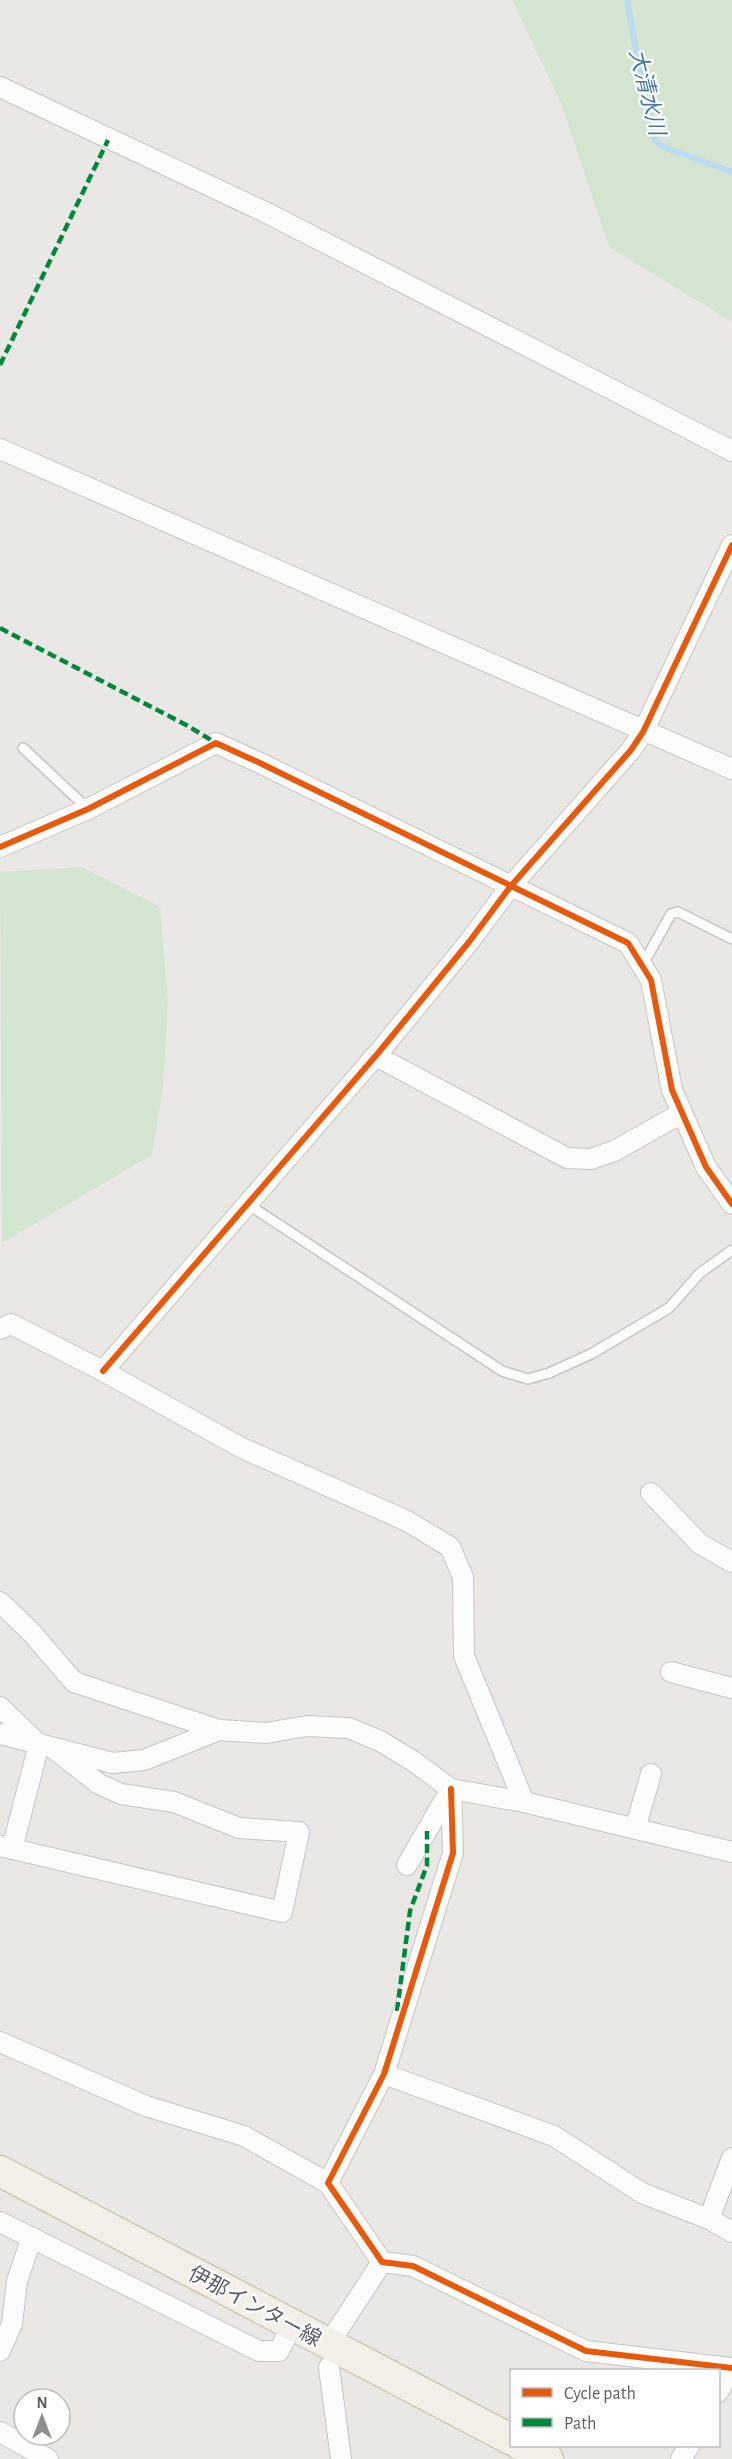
<svg xmlns="http://www.w3.org/2000/svg" width="732" height="2459" viewBox="0 0 732 2459" font-family="'Alegreya Sans','Noto Sans JP',sans-serif">
<rect width="100%" height="100%" fill="#eae8e4"/>
<g fill="#d3e5d0">
<polygon points="512,0 732,0 732,322 609,247 561,103"/>
<polygon points="82,867 160,907 168,1001 163,1086 152,1155 2,1243 0,872"/>
</g>
<g fill="none" stroke-linecap="round" stroke-linejoin="round">
<polyline stroke="#badbf2" stroke-width="6" points="627,0 650,129 655,140 663,147 732,172"/>
<defs>
<g id="service">
<polyline points="23,748 88,809"/>
<polyline points="642,966 671,914 678,912 732,939"/>
<polyline points="249,1205 502,1371 528,1379 549,1373 591,1354 669,1308 700,1273 732,1250"/>
</g>
<g id="minor">
<polyline points="0,87 267,213 732,451"/>
<polyline points="0,449 732,769"/>
<polyline points="0,847 88,809 216,743 260,763 628,943 651,980 672,1090 706,1167 732,1204"/>
<polyline points="376,1056 567,1158 591,1159 614,1151 682,1113"/>
<polyline points="0,1329 11,1324 103,1371 242,1448 407,1521 450,1547 463,1577 464,1656 524,1802"/>
<polyline points="103,1371 379,1052 469,942 510,887 631,750 643,732 732,545"/>
<polyline points="651,1493 700,1544 732,1562"/>
<polyline points="0,1602 31,1632 74,1682 219,1730 266,1733 307,1726 349,1728 380,1741 413,1761 451,1789 524,1802 732,1852"/>
<polyline points="671,1672 732,1688"/>
<polyline points="0,1707 37,1743"/>
<polyline points="0,1734 113,1763 144,1760 219,1730"/>
<polyline points="451,1789 453,1853 384,2074 328,2183 382,2262 413,2266 586,2351 732,2368"/>
<polyline points="635,1829 651,1774"/>
<polyline points="0,1846 282,1912 299,1832 239,1828 174,1802 121,1794 99,1784 53,1748"/>
<polyline points="12,1849 39,1744"/>
<polyline points="407,1865 451,1789"/>
<polyline points="0,2042 146,2106 244,2136 328,2183"/>
<polyline points="384,2074 554,2136 642,2193 709,2219 732,2232"/>
<polyline points="709,2219 732,2158"/>
<polyline points="0,2222 259,2351 279,2351 292,2325"/>
<polyline points="328,2345 382,2262"/>
<polyline points="0,2351 12,2324 17,2281 32,2237"/>
<polyline points="329,2367 341,2459"/>
<polyline points="718,2392 732,2368"/>
<polyline points="0,2432 48,2459"/>
<polyline points="681,2459 689,2446"/>
</g>
<g id="primary">
<polyline points="0,2171 512,2440"/>
<polyline points="522,2446 548,2459"/>
</g>
</defs>
<use href="#service" stroke="#c5c5c5" stroke-width="12"/>
<use href="#minor" stroke="#c5c5c5" stroke-width="22"/>
<use href="#primary" stroke="#d0c7b4" stroke-width="33"/>
<use href="#service" stroke="#fcfcfb" stroke-width="9"/>
<use href="#minor" stroke="#fcfcfb" stroke-width="20"/>
<use href="#primary" stroke="#f1efe7" stroke-width="30"/>
<g stroke="#00873e" stroke-width="4.5" stroke-dasharray="9 4.5" stroke-linecap="butt">
<polyline points="0,365 108,140"/>
<polyline points="0,628 188,726 216,743"/>
<polyline points="397,2011 410,1911 427,1865 427,1831"/>
</g>
<defs>
<g id="cycleway">
<polyline points="0,847 88,809 216,743 260,763 628,943 651,980 672,1090 706,1167 732,1204"/>
<polyline points="103,1371 379,1052 469,942 510,887 631,750 643,732 732,545"/>
<polyline points="451,1789 453,1853 384,2074 328,2183 382,2262 413,2266 586,2351 732,2368"/>
</g>
</defs>
<use href="#cycleway" stroke="#fff" stroke-width="10"/>
<use href="#cycleway" stroke="#e8590c" stroke-width="6"/>
</g>
<g text-anchor="middle" stroke-width="4.5" stroke-linejoin="round" paint-order="stroke">
<g font-size="21" fill="#5a5d61" stroke="#fff">
<text transform="translate(255 2306) rotate(28)" y="7">伊那インター線</text>
</g>
<g font-size="22" font-style="italic" fill="#4578a7" stroke="#fff">
<text transform="translate(648 92) rotate(76)" y="8">大清水川</text>
</g>
</g>
<rect x="510" y="2369" width="210" height="78" fill="#ffffff" stroke="#bdbec0" stroke-width="1.5"/>
<rect x="522" y="2388" width="30" height="9" fill="#e8590c" stroke="#bdbec0" stroke-width="1.5"/>
<text x="564" y="2399" font-size="18" fill="#5a5d61">Cycle path</text>
<rect x="522" y="2418" width="30" height="9" fill="#00873e" stroke="#bdbec0" stroke-width="1.5"/>
<text x="564" y="2429" font-size="18" fill="#5a5d61">Path</text>
<g transform="translate(42 2417)"><circle r="28" fill="#ffffff" stroke="#bdbec0" stroke-width="1.5"/>
<path d="M0-4.5L10 22L0 15L-10 22Z" fill="#8c8e8f"/>
<text y="-9" font-size="16" font-weight="bold" text-anchor="middle" fill="#5a5d61">N</text>
</g>
</svg>
